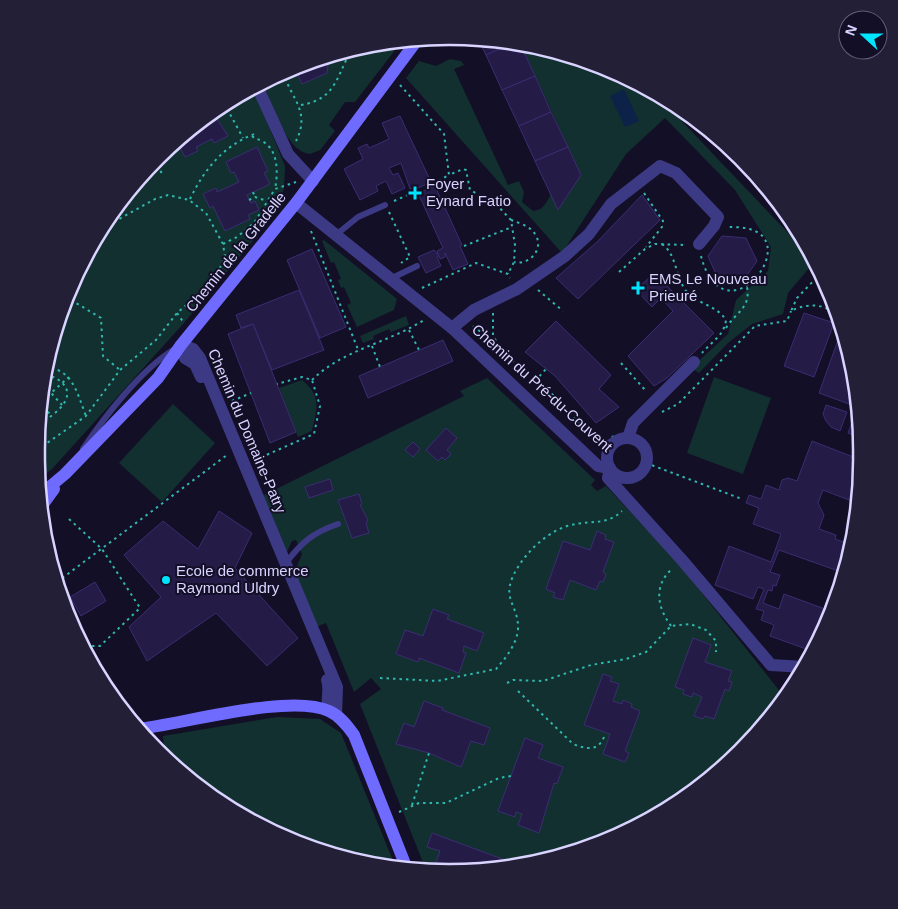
<svg xmlns="http://www.w3.org/2000/svg" width="898" height="909" viewBox="0 0 898 909" font-family="Arial,sans-serif">
<rect width="100%" height="100%" fill="#130f26"/>
<g fill="#12302f">
<path d="M402 41 355 102H345L329 125 335 131 320 150 310 154C286 152 272 103 263 83 306 60 353 46 402 41Z"/>
<path d="M520 43 607 68 655 93 813 259 827 284 810 267 788 293 783 314 752 324 728 343 699 373 691 368 728 334 736 300 768 271 771 247 735 190 665 118 626 154 562 253 406 78 419 61 436 66 450 59 461 61 464 65 454 69 508 185 519 181 524 192 522 202 533 211C544 210 546 203 551 194L558 209 581 175Z"/>
<polygon points="253,88 285,166 284,189 278,205 261,231 184,323 52,469 38,480 36,460 44,369 68,291 106,220 157,157 219,106"/>
<polygon points="324,240 397,299 394,310 357,327 347,305 351,303 344,287 341,288 338,280 341,279 334,262 331,263 322,241"/>
<polygon points="406,316 409,325 391,332 389,329 373,336 374,339 363,343 360,336"/>
<polygon points="714,377 771,398 743,474 687,453"/>
<path d="M487 378 595 480 591 485 597 491 606 486 678 563 782 694 791 690C775 711 759 734 741 752 660 830 539 881 426 870L360 704 381 689 371 678 354 692 326 623 316 627 294 573 302 554 296 540 292 541 286 554 262 496 464 396 460 391Z"/>
<path d="M302 380C322 396 317 409 312 431L298 437 279 388Z"/>
<polygon points="173,404 215,443 162,502 119,463"/>
<polygon points="277,717 320,719 341,733 396,868 369,865 291,841 220,803 165,758 163,736"/>
</g>
<polygon fill="#0c2248" points="624,89 639,121 625,127 610,96"/>
<g fill="#241b47" stroke="#3b2d73">
<polygon points="478,39 513,43 486,55"/>
<polygon points="513,43 520,43 535,76 502,90 486,55"/>
<polygon points="329,56 327,73 302,84 294,67"/>
<polygon points="535,76 551,112 519,126 502,90"/>
<polygon points="223,104 226,111 215,116 228,136 214,143 212,139 196,147 198,151 185,157 177,142"/>
<polygon points="551,112 568,147 535,161 519,126"/>
<polygon points="400,116 431,182 416,189 415,187 410,189 401,163 389,168 393,175 398,173 405,188 392,194 386,181 376,186 378,191 360,200 344,169 363,159 358,148 367,144 369,148 389,139 382,123"/>
<polygon points="257,147 268,171 264,173 270,184 247,195 251,203 255,201 259,210 248,215 250,219 225,231 213,206 210,208 203,194 216,188 217,192 239,182 234,172 231,173 226,162"/>
<polygon points="568,147 581,175 558,210 535,161"/>
<polygon points="435,186 462,245 460,246 468,264 453,270 445,253 445,257 440,259 437,251 443,248 418,193"/>
<polygon points="642,195 660,220 578,299 556,278 597,242"/>
<polygon points="722,236 746,238 757,261 743,281 718,279 708,256"/>
<polygon points="312,249 346,327 320,338 287,260"/>
<polygon points="434,250 439,256 437,257 441,266 426,273 418,257"/>
<polygon points="654,273 714,333 667,378 654,386 628,356 673,311 661,298 652,307 636,290"/>
<polygon points="299,290 324,350 272,370 253,324 241,328 236,315"/>
<polygon points="804,313 834,323 814,377 784,366"/>
<polygon points="556,321 611,375 599,389 619,407 596,423 555,376 525,352"/>
<polygon points="253,324 296,432 270,443 228,334"/>
<polygon points="443,340 453,361 368,398 359,376"/>
<polygon points="838,340 846,343 854,368 855,385 849,404 819,393"/>
<polygon points="826,405 847,412 840,431 831,427 826,421 823,414"/>
<polygon points="858,406 861,438 848,433"/>
<polygon points="446,428 457,438 447,450 451,454 445,460 442,457 438,461 426,450"/>
<polygon points="812,441 861,460 857,503 823,490 818,503 824,515 819,529 836,535 835,539 852,545 844,573 779,550 770,572 780,575 776,586 773,585 772,591 768,590 763,603 779,609 784,594 825,609 809,650 770,636 774,625 761,620 764,611 756,609 764,589 758,587 753,599 715,585 729,546 771,562 781,534 753,524 759,508 746,503 749,495 761,499 766,485 779,490 782,480 788,478 797,481"/>
<polygon points="413,442 420,449 413,457 405,450"/>
<polygon points="330,479 333,490 309,498 305,487"/>
<polygon points="359,494 362,504 360,505 368,520 366,523 369,533 352,538 338,500"/>
<polygon points="219,511 252,533 235,568 298,638 267,666 216,613 147,661 129,627 161,597 124,555 163,521 198,549"/>
<polygon points="597,531 606,535 605,539 614,542 603,572 606,574 603,582 600,581 596,590 570,580 563,600 553,597 555,593 546,589 563,541 590,550"/>
<polygon points="95,582 106,601 81,616 70,597"/>
<polygon points="433,609 449,615 447,619 484,633 477,651 464,646 463,652 466,653 459,673 419,658 418,662 396,654 405,630 423,636"/>
<polygon points="693,638 711,645 705,662 732,671 728,681 732,682 729,691 725,689 714,719 705,716 703,719 694,716 702,697 693,693 692,697 683,694 684,690 675,687"/>
<polygon points="603,674 612,677 610,681 619,684 613,701 622,704 623,700 632,704 631,707 640,711 625,751 629,753 625,762 603,754 610,734 584,725"/>
<polygon points="798,676 792,689 788,693 783,687"/>
<polygon points="424,701 443,708 442,710 490,728 484,745 471,741 461,767 429,753 396,744 404,723 414,727"/>
<polygon points="525,738 543,745 538,758 563,767 557,784 554,783 539,833 518,825 522,814 516,812 515,817 498,811"/>
<polygon points="432,833 505,860 503,867 449,873 433,871 440,851 427,847"/>
</g>
<g fill="none" stroke-linecap="round" stroke-linejoin="round">
<g stroke="#2fb8b0" stroke-width="2" stroke-dasharray="2.5 4" stroke-linecap="butt">
<path d="M283 72C291 99 311 111 296 141"/>
<polyline points="400,85 444,134 449,175 463,169 466,170 470,190 495,203 511,220 515,245 514,262 508,274"/>
<polyline points="224,103 243,138"/>
<path d="M301 105C337 99 336 76 352 49"/>
<path d="M252 136C255 139 258 139 262 141 279 150 278 174 275 189"/>
<polyline points="155,159 162,174"/>
<polyline points="427,187 449,175"/>
<polyline points="253,192 255,197"/>
<polyline points="644,193 663,221 662,227 646,247"/>
<path d="M190 199C205 168 224 145 257 133"/>
<polyline points="249,200 255,197 267,201"/>
<polyline points="394,201 417,191"/>
<polyline points="263,211 267,221"/>
<polyline points="389,212 410,257 401,263"/>
<path d="M511 220C519 223 530 226 535 234 545 249 529 266 514 262"/>
<polyline points="311,231 359,352"/>
<polyline points="223,244 237,237 254,223 275,189 296,182"/>
<path d="M662 244C676 254 675 273 684 288 694 304 716 304 726 320 724 336 712 341 702 353"/>
<polyline points="464,246 512,227"/>
<path d="M701 256C722 337 795 253 757 232 748 227 736 227 726 227"/>
<polyline points="619,272 645,249 655,244 687,245"/>
<path d="M821 273 797 298 791 311C806 303 825 303 838 316"/>
<polyline points="70,286 71,300"/>
<polyline points="422,288 476,263 508,274 510,278"/>
<polyline points="538,290 563,311"/>
<polyline points="71,300 101,318 103,356 120,370"/>
<polyline points="63,306 71,300"/>
<polyline points="177,313 184,323"/>
<polyline points="493,313 493,335 497,343"/>
<polyline points="473,326 498,345 521,370 553,395 595,440 603,445 615,435"/>
<path d="M726 328C736 312 751 308 747 287"/>
<polyline points="409,330 419,350"/>
<polyline points="372,346 380,367"/>
<polyline points="621,363 646,391"/>
<path d="M45 367C73 369 77 393 86 416"/>
<path d="M312 380C342 350 388 343 424 320"/>
<polyline points="535,381 546,369"/>
<polyline points="43,384 62,405"/>
<polyline points="43,400 69,377"/>
<polyline points="232,401 251,393"/>
<polyline points="43,407 50,414"/>
<polyline points="41,408 45,403 41,399"/>
<polyline points="662,412 678,404 755,326 787,321 791,311"/>
<path d="M39 424C58 413 83 393 54 377L43 379"/>
<polyline points="37,450 86,416 120,370 156,340 177,313 206,288 219,270 225,257 223,244 206,213 189,200 168,195 155,199 112,223 102,227"/>
<polyline points="255,460 314,434 320,406 312,380 302,377 277,384"/>
<polyline points="646,463 742,499"/>
<polyline points="69,519 102,549 140,608 100,646 83,646"/>
<polyline points="57,582 227,455"/>
<path d="M671 626C657 607 653 585 673 568"/>
<path d="M380 678 437 681 496 669C505 659 517 644 518 629 519 603 498 599 518 567 529 549 550 530 571 525 590 520 606 526 622 511"/>
<polyline points="507,683 513,680 543,681 591,665 626,659 646,652 671,626 690,624 706,630 716,641 716,652"/>
<path d="M518 691 573 744C586 749 598 752 604 737"/>
<polyline points="412,805 429,753"/>
<polyline points="674,806 749,742"/>
<polyline points="399,812 419,803 446,803 499,778 511,776"/>
</g>
<g stroke="#3d3a85" stroke-width="6">
<polyline points="337,234 358,217 385,205"/>
<polyline points="392,278 417,266"/>
<path d="M83 449C104 417 141 370 173 350"/>
<path d="M285 564C302 542 312 533 338 524"/>
</g>
<g stroke="#3d3a85" stroke-width="12">
<polyline points="257,86 288,154 313,181"/>
<polyline points="296,203 452,328 598,466 610,468 608,478 682,560 771,665 804,667"/>
<polyline points="452,328 474,310 517,289 565,256 589,234 611,204 660,166 676,173 718,217 714,226 699,244"/>
<polyline points="181,345 193,349 200,358 337,687 336,715"/>
<polyline points="181,345 185,358 195,364 201,377"/>
<polyline points="628,438 633,423 694,362"/>
<circle cx="627" cy="458" r="20"/>
<path d="M327 680C331 691 325 700 329 711"/>
</g>
<g stroke="#6f6bff" stroke-width="12">
<polyline points="40,495 65,474 158,378 181,345 296,203 418,39"/>
<polyline points="41,507 54,489"/>
<path d="M138 729C183 724 290 693 329 711 340 716 347 725 354 735L407 869"/>
</g>
</g>
<g fill="#00e5ff" stroke="#130f26" stroke-width="2">
<path d="M412.5 185.5h5v5h5v5h-5v5h-5v-5h-5v-5h5z"/>
<path d="M635.5 280.5h5v5h5v5h-5v5h-5v-5h-5v-5h5z"/>
<circle cx="166" cy="580" r="5"/>
</g>
<g text-anchor="middle" stroke-width="4" stroke-linejoin="round" paint-order="stroke">
<g font-size="15" fill="#d9d4ff" stroke="#130f26" text-anchor="start">
<text x="426" y="189">Foyer<tspan x="426" dy="17">Eynard Fatio</tspan></text>
<text x="649" y="284">EMS Le Nouveau<tspan x="649" dy="17">Prieuré</tspan></text>
<text x="176" y="576">Ecole de commerce<tspan x="176" dy="17">Raymond Uldry</tspan></text>
</g>
<g font-size="15" fill="#d9d4ff" stroke="#130f26">
<text transform="translate(236 252) rotate(-51)" y="5">Chemin de la Gradelle</text>
<text transform="translate(542 388) rotate(42)" y="5">Chemin du Pré-du-Couvent</text>
<text transform="translate(247 431) rotate(67)" y="5">Chemin du Domaine-Patry</text>
</g>
</g>
<path d="M0 0H898V909H0ZM449 45H449A404 404 0 0 1 853 449V460A404 404 0 0 1 449 864H449A404 404 0 0 1 45 460V449A404 404 0 0 1 449 45Z" fill="#231f37" fill-rule="evenodd"/>
<path fill="none" stroke="#d9d4ff" stroke-width="2.5" d="M449 45H449A404 404 0 0 1 853 449V460A404 404 0 0 1 449 864H449A404 404 0 0 1 45 460V449A404 404 0 0 1 449 45Z"/>
<g transform="translate(863 35) rotate(291)"><circle r="24" fill="#130f26" stroke="#625e7d"/>
<path d="M0-4L9 19L0 12L-9 19Z" fill="#00e5ff"/>
<text y="-8" font-size="14" font-weight="bold" text-anchor="middle" fill="#d9d4ff">N</text>
</g>
</svg>
